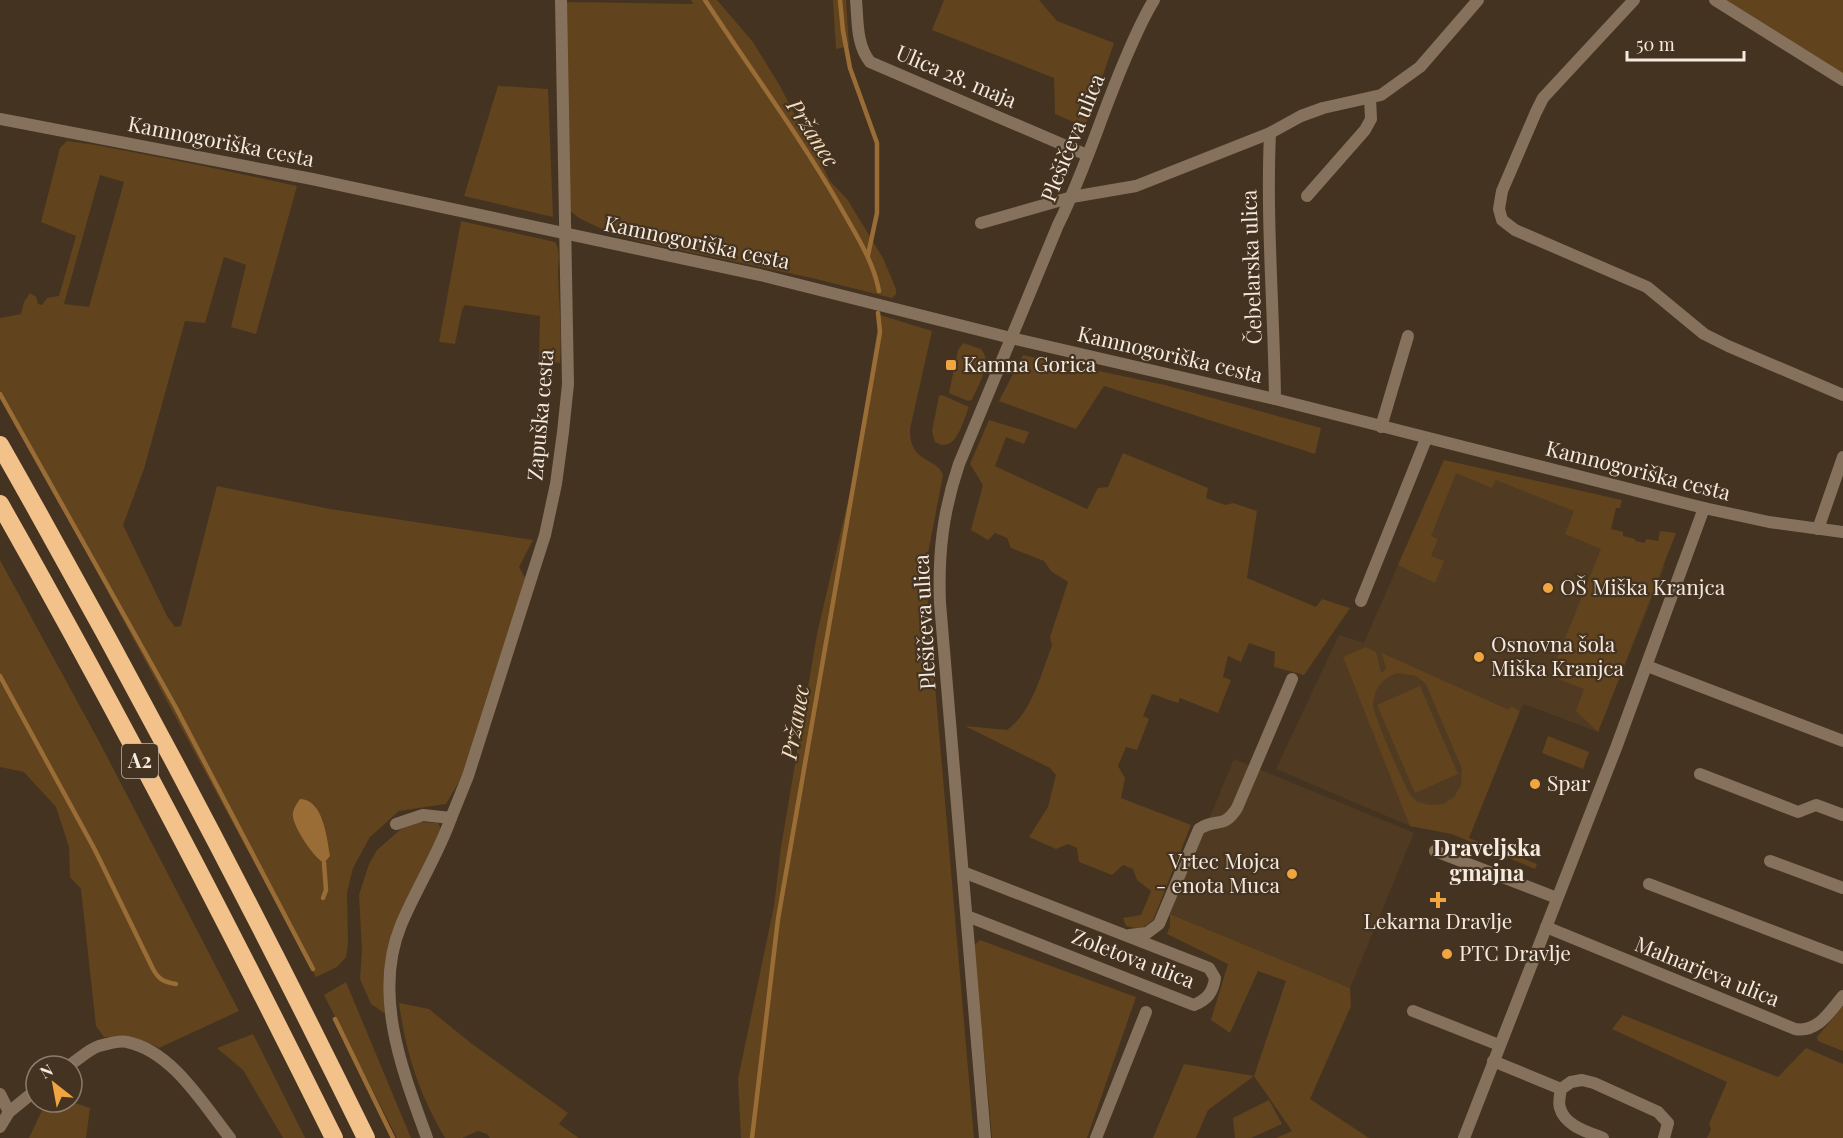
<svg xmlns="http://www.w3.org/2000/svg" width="1843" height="1138" viewBox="0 0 1843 1138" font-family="'Playfair Display',serif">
<rect width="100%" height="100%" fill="#443321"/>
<g fill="#503b22">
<polygon points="1444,460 1602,497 1590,538 1665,566 1598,732 1524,704 1520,711 1511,706 1458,833 1452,834 1410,826 1276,769 1339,635 1364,643"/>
<polygon points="1234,759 1414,833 1350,988 1170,914"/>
</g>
<g fill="#61431d" fill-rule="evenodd">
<polygon points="691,0 717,0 753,42 780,86 806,137 817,148 823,167 830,181 847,199 883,258 896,289 896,294 892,298 812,278 651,244 612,234 579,218 570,211 566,2 693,4"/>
<polygon points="833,0 846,0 849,46 836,49"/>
<polygon points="944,0 1039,0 1057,21 1114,43 1085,127 1055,114 1054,78 932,30"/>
<polygon points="1725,0 1843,0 1843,77"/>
<polygon points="498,86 548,89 553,217 464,196"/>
<path d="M67 141 96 145 199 165 297 186 256 334 231 327 246 265 224 257 205 323 185 321 144 469 123 525 167 616 175 627 181 626 217 486 330 509 533 540 519 567 525 578 512 624 464 773 446 804 399 811 370 837 353 868 347 893 348 943 346 957 337 967 316 977 41 468 0 395V318L21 314 24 302 30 293 36 297 38 304 42 305 47 298 59 296 76 236 41 222 60 148ZM100 175 124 182 89 307 64 304Z"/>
<path d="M461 221 555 242C561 251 558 263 558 273 559 304 562 332 560 363L539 360 540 316 465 305 462 310 455 344 439 342Z"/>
<path d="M880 315 932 331 910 429C909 464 937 457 943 475L925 569 974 1138H741L738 1079 774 906 781 847 817 634 851 488Z"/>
<path d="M963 343 981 349C993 363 978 385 972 400L968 401 949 393 958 350Z"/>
<polygon points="1023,355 1165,385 1321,428 1315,454 1104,386 1076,429 999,401"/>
<path d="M942 395 969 407C963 421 956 455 935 442L932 431 939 396Z"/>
<path d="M989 420 1029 432 1024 444 1006 437 995 466 1087 509 1098 488 1108 487 1123 453 1208 488 1206 498 1225 505 1233 503 1257 511 1247 578 1316 607 1322 599 1350 608 1304 675 1274 667 1275 652 1249 643 1241 662 1228 656 1223 677 1231 680 1218 713 1180 698 1178 703 1152 694 1143 716 1149 719 1137 750 1126 747 1118 766 1125 778 1121 798 1191 825 1153 920 1141 929 1126 926 1123 918 1141 915 1151 891 1137 880 1133 869 1123 865 1112 875 1079 862 1077 848 1068 844 1056 849 1029 837 1048 807 1056 775 1050 768 965 726 1007 730C1033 711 1040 675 1052 646L1050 637 1068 582 1051 571 1044 561 1011 548 1007 538 995 533 988 540 971 530 983 485 970 464Z"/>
<polygon points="1444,460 1622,500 1620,508 1616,508 1611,529 1623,532 1623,536 1635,539 1635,541 1645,543 1646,539 1658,541 1660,531 1676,533 1598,732 1576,711 1584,689 1550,676 1601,549 1565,534 1574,511 1496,480 1492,488 1456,473 1431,536 1438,539 1431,556 1444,561 1435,583 1398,565"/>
<path d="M0 560 101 745 239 1011 159 1048C139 1037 126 1037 104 1037L96 1026 81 889 70 877 69 847 56 807 24 772 0 767Z"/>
<path d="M1366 647 1376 652 1381 673 1386 669 1382 653 1509 710 1511 706 1520 711 1469 838 1537 864 1535 869 1452 834 1410 826 1343 657ZM1397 673 1416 676 1426 684 1462 769 1461 785 1454 797 1443 804 1430 805 1418 802 1411 796C1404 785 1373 714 1373 705 1374 688 1382 679 1397 673Z"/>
<polygon points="1420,686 1458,774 1415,793 1377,705"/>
<polygon points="1548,736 1589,752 1583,769 1542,753"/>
<polygon points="416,822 438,823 441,829 401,914 387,1015 371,1004 360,979 362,951 359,895 369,864 377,850 401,829"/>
<polygon points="1170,914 1350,988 1351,1006 1310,1099 1369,1138 1276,1138 1292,1131 1254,1076 1208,1110 1196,1138 1153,1138 1184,1064 1254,1076 1286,981 1258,971 1230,1033 1211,1020 1228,964 1167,934 1170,926"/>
<polygon points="980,940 1136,997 1087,1138 992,1138 974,945"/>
<polygon points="346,982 411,1138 397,1138 324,995"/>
<path d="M399 1003 429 1009 472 1044 568 1113 559 1124 579 1138H490L487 1134 478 1131 462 1138H445C419 1093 406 1054 399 1003Z"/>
<polygon points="1843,1006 1843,1051 1818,1041 1817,1037"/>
<polygon points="1623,1015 1778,1077 1806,1048 1843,1064 1843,1138 1707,1138 1711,1129 1709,1124 1727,1082 1612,1029"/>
<polygon points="253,1034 305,1138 283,1138 243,1070 217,1048"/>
<polygon points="1269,1100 1282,1124 1251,1138 1235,1138 1233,1118"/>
<polygon points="46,1102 72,1102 90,1108 86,1138 29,1138"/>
</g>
<path fill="#9a6d36" d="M300 799C323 799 327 838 330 856L324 863C313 857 295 829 293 817 292 810 296 805 300 799Z"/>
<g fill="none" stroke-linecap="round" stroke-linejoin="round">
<g stroke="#9a6d36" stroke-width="4.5">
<path d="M705 0C750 69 800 136 841 208 856 235 873 260 879 291"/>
<polyline points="840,0 843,31 850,68 877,143 877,213 868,255"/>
<polyline points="0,394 175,706 313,969"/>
<path d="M0 676 95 850 153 969C159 980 164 982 176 984"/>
<polyline points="323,898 326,890 324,863"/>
<polyline points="335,1019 393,1138"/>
<polyline points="752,1138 778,919 880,332 878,313"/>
</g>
<g stroke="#86725c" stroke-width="12">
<path d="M856 0C858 21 856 44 870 62L1087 155"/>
<polyline points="1634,0 1543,98 1536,112 1502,191 1499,209 1502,220 1515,230 1647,287 1704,334 1728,346 1843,395"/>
<polyline points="1715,0 1843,80"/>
<polyline points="0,119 312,179 764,276 1011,338 1275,399 1704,508 1769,522 1843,532"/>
<path d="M1270 133C1266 222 1274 311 1275 399"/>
<polyline points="1307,196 1365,130 1371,119 1370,98"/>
<polyline points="981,223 1072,197 1136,186 1270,133 1301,116 1323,108 1381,95 1420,67 1478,0"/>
<polyline points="1381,427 1408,336"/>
<polyline points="1818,529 1843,457"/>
<polyline points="1361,601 1426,439"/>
<polyline points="1647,666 1843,741"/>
<polyline points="1700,774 1798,812 1816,805 1843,815"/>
<polyline points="396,824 423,815 451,818 468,776 545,535 556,484 563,432 568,384 561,0"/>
<polyline points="1435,851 1557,898"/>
<polyline points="1770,861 1843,888"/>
<path d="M963 872 1209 968 1215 978C1213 992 1208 999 1194 1005L967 916"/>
<polyline points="1649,884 1843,958"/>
<path d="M1546 927 1795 1029C1818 1033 1830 1011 1843 996"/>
<path d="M1130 935 1147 933 1159 924 1199 829C1217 817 1223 830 1237 808L1292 679"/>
<polyline points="1413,1011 1499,1045"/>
<polyline points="1493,1061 1561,1089"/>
<path d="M68 1066C78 1060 89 1049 99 1046 106 1044 120 1040 127 1042 172 1051 203 1104 230 1138"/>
<polyline points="0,1094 9,1112"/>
<polyline points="0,1127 9,1112 36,1090"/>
<path d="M427 1138C403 1072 372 995 401 925 416 889 438 855 451 818"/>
<path d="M985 1138 940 603C938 553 943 511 959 464L1058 225C1084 173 1101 116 1124 62 1133 41 1142 19 1154 0"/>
<polyline points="1096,1138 1146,1012"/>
<polyline points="1464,1138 1616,748 1704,508"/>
<path d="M1603 1138C1588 1132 1565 1126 1560 1108 1558 1103 1560 1095 1561 1089L1571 1082 1582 1080 1594 1083 1658 1112 1668 1123 1664 1138"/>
</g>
<g stroke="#f3c28a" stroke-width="18">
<path d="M0 445C129 672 251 903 366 1138"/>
<path d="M0 504C118 712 228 924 334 1138"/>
</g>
</g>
<g fill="#f1a540" stroke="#443321" stroke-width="2">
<rect x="945" y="359" width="12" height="12" rx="3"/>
<circle cx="1548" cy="588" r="6"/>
<circle cx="1479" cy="657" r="6"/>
<circle cx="1535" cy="784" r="6"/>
<circle cx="1292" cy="874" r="6"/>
<path d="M1435 891h6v6h6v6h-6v6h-6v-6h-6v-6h6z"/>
<circle cx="1447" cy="954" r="6"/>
</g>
<g text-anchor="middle" stroke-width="4.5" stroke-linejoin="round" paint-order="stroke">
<rect fill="#443321" stroke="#c0b3a6" stroke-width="1.5" x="122" y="744" width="36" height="34" rx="4.5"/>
<g font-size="20" font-weight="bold" fill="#f5eadf">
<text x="140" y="768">A2</text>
</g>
<g font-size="21" fill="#f5eadf" stroke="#443321">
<text transform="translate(956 77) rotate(23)" y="7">Ulica 28. maja</text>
<text transform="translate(1073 138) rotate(-68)" y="7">Plešičeva ulica</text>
<text transform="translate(221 142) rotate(11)" y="7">Kamnogoriška cesta</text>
<text transform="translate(697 243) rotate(12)" y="7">Kamnogoriška cesta</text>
<text transform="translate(1252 267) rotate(-92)" y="7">Čebelarska ulica</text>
<text transform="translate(1170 355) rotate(13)" y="7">Kamnogoriška cesta</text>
<text transform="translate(541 415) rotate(-85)" y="7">Zapuška cesta</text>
<text transform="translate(1638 471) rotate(14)" y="7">Kamnogoriška cesta</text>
<text transform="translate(925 622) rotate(-93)" y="7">Plešičeva ulica</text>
<text transform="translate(1133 959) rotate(21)" y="7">Zoletova ulica</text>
<text transform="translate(1707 972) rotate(22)" y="7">Malnarjeva ulica</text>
</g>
<g font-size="21" fill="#f5eadf" stroke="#443321" text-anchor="start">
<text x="963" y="372">Kamna Gorica</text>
<text x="1560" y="595">OŠ Miška Kranjca</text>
<text x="1491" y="652">Osnovna šola<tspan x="1491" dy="24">Miška Kranjca</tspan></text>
<text x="1547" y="791">Spar</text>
<text x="1280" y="869" text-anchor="end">Vrtec Mojca<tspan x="1280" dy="24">- enota Muca</tspan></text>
<text x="1438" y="929" text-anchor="middle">Lekarna Dravlje</text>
<text x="1459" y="961">PTC Dravlje</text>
</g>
<g font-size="22" font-style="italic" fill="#f7ddbf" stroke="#443321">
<text transform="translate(813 133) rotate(57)" y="8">Pržanec</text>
<text transform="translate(795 722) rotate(-80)" y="8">Pržanec</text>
</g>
<g font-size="22" font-weight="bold" fill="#f5eadf" stroke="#443321">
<text x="1487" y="856">Draveljska<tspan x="1487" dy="25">gmajna</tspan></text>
</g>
</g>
<g transform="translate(54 1084) rotate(329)"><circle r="28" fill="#443321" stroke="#8b7c6d" stroke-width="1.5"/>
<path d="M0-4.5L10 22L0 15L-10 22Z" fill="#f1a540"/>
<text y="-9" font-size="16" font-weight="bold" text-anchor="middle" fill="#f5eadf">N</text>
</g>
<path d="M1627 51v9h117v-9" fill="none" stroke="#f5eadf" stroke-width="3"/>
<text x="1636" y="51" font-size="18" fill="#f5eadf" stroke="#443321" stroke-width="4.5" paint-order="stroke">50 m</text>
</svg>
